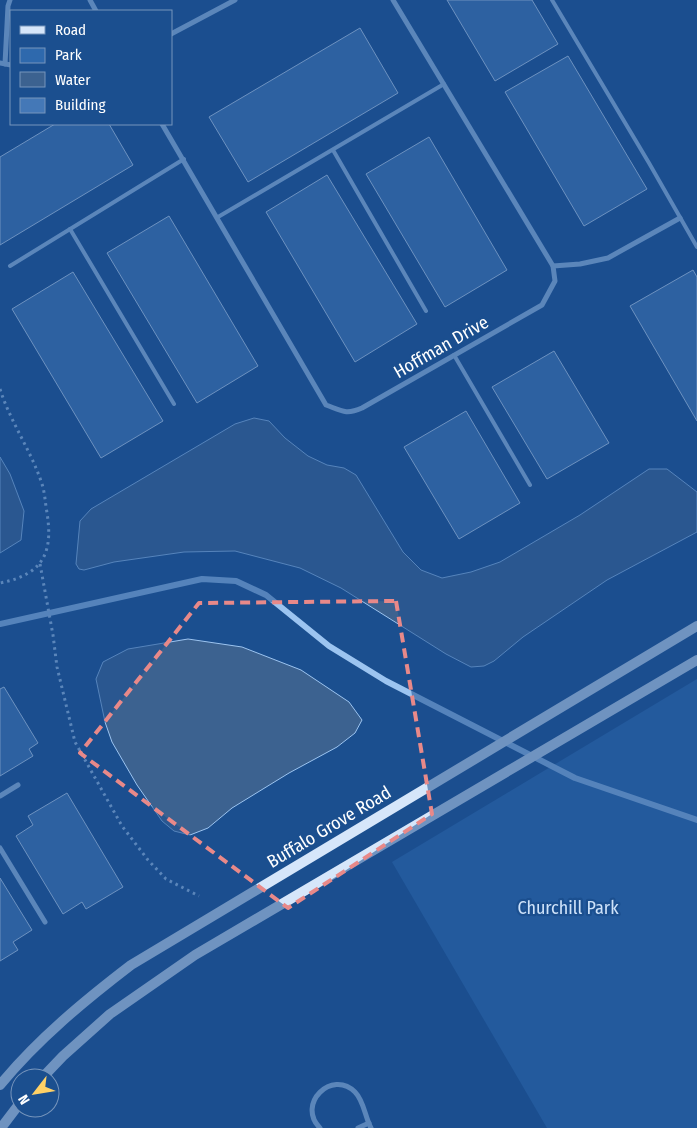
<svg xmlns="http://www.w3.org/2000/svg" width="697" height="1128" viewBox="0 0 697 1128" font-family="'Fira Sans Condensed',sans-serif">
<rect width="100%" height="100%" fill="#1b4f8f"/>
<polygon fill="#2e69ad" points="697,679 697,1128 547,1128 392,862"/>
<g fill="#3c6290" stroke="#9cc4f0">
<polygon points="254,418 269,421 285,438 308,456 327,465 344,468 356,475 403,552 421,570 442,578 471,572 500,562 580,515 649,469 667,469 697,492 697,532 607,580 523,637 494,661 484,666 471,667 446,654 341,588 300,568 235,551 184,552 114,562 84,570 79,569 76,564 80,521 91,509 235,424"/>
<polygon points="0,457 10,474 24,511 21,540 0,553"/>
<polygon points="188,639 242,647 301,670 349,702 362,720 355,733 337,747 289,773 232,808 208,828 190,835 174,831 162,821 137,785 112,742 105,722 96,679 103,662 128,649"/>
</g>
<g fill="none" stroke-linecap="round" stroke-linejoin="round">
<polyline stroke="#9cc4f0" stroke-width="6" points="0,624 202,579 236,581 266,595 329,646 386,681 575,778 697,820"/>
</g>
<g fill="#4478b7" stroke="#cfe3fa">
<polygon points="447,0 532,0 558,44 495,81"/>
<polygon points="360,28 398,93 248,182 209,117"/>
<polygon points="568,56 647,189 584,226 505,92"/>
<polygon points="55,124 109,124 133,165 0,245 0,157"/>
<polygon points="429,137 507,270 445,307 366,174"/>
<polygon points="327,175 417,324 355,362 266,212"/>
<polygon points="169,216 258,366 197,403 107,253"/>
<polygon points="693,270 697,277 697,421 630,306"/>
<polygon points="73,272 163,421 101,458 12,309"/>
<polygon points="554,351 609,443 547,479 492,387"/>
<polygon points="466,411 520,503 459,539 404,447"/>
<polygon points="4,687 38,743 29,749 33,756 0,776 0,689"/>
<polygon points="67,793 123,887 86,909 82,902 63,914 16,836 33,825 28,816"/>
<polygon points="0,878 32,930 13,942 18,950 0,961"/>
</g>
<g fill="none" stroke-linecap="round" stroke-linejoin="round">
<g stroke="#a9c9ee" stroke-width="3" stroke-dasharray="2.5 4" stroke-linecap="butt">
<path d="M0 389C10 421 30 449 41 481 44 489 45 498 46 507 54 550 46 574 0 583"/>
<polyline points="40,564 53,635 57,667 75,742 122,826 148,860 166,879 199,896"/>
</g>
<g stroke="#a9c9ee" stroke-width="4">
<polyline points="552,0 649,163 697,247"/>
<polyline points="333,150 426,311"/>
<polyline points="218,217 444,84"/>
<polyline points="70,229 174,404"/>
<polyline points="10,266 184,159"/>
<polyline points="454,355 530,485"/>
</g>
<g stroke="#a9c9ee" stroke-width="5">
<polyline points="90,0 96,11"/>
<polyline points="171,34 235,0"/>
<polyline points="0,63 11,65"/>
<polyline points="5,64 8,6 10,0"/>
<path d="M162 124 326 405C342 411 346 415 362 408L542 305 555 281 553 266 393 0"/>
<polyline points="553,266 580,264 608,258 680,218"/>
<polyline points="0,796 18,785"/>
<polyline points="0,848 45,922"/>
<path d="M320 1128C296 1104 332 1069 355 1092 364 1101 365 1117 371 1128"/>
<polyline points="358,1128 369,1123"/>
</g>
<g stroke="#d6e6fa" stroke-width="10">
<polyline points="42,1078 63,1056 110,1014 195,955 697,660"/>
<path d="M0 1085C38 1039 84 1001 131 965L697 626"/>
<polyline points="1,1128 20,1103"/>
</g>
</g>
<path d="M0 0H697V1128H0ZM396 601 432 814 288 908 80 753 199 603Z" fill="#1b4f8f" fill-opacity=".55" fill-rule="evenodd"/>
<path fill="none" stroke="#e88989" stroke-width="4" stroke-dasharray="10 6" stroke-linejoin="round" d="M396 601 432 814 288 908 80 753 199 603Z"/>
<g text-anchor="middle" stroke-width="4.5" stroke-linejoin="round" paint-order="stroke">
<g font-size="18" fill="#fff" stroke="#1b4f8f">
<text transform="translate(441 347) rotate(-30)" y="6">Hoffman Drive</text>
<text transform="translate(329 827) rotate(-31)" y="6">Buffalo Grove Road</text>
</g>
<g font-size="18" fill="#cfe3fa" stroke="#1b4f8f">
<text x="568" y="914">Churchill Park</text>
</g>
</g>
<rect x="10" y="10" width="162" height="115" fill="#1b4f8f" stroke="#7695bc"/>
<rect x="20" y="26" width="25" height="8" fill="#d6e6fa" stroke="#7695bc"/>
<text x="55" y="35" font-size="15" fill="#ffffff">Road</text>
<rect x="20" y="48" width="25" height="15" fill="#2e69ad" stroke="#7695bc"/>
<text x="55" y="60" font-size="15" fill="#ffffff">Park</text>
<rect x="20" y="72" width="25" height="15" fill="#3c6290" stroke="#7695bc"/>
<text x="55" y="85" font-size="15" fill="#ffffff">Water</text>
<rect x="20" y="98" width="25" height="15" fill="#4478b7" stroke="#7695bc"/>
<text x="55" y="110" font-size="15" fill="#ffffff">Building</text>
<g transform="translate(35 1093) rotate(239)"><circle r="24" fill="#1b4f8f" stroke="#7695bc"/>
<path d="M0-4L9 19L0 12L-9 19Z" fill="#ffd166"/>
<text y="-8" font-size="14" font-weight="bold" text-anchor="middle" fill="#ffffff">N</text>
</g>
</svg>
